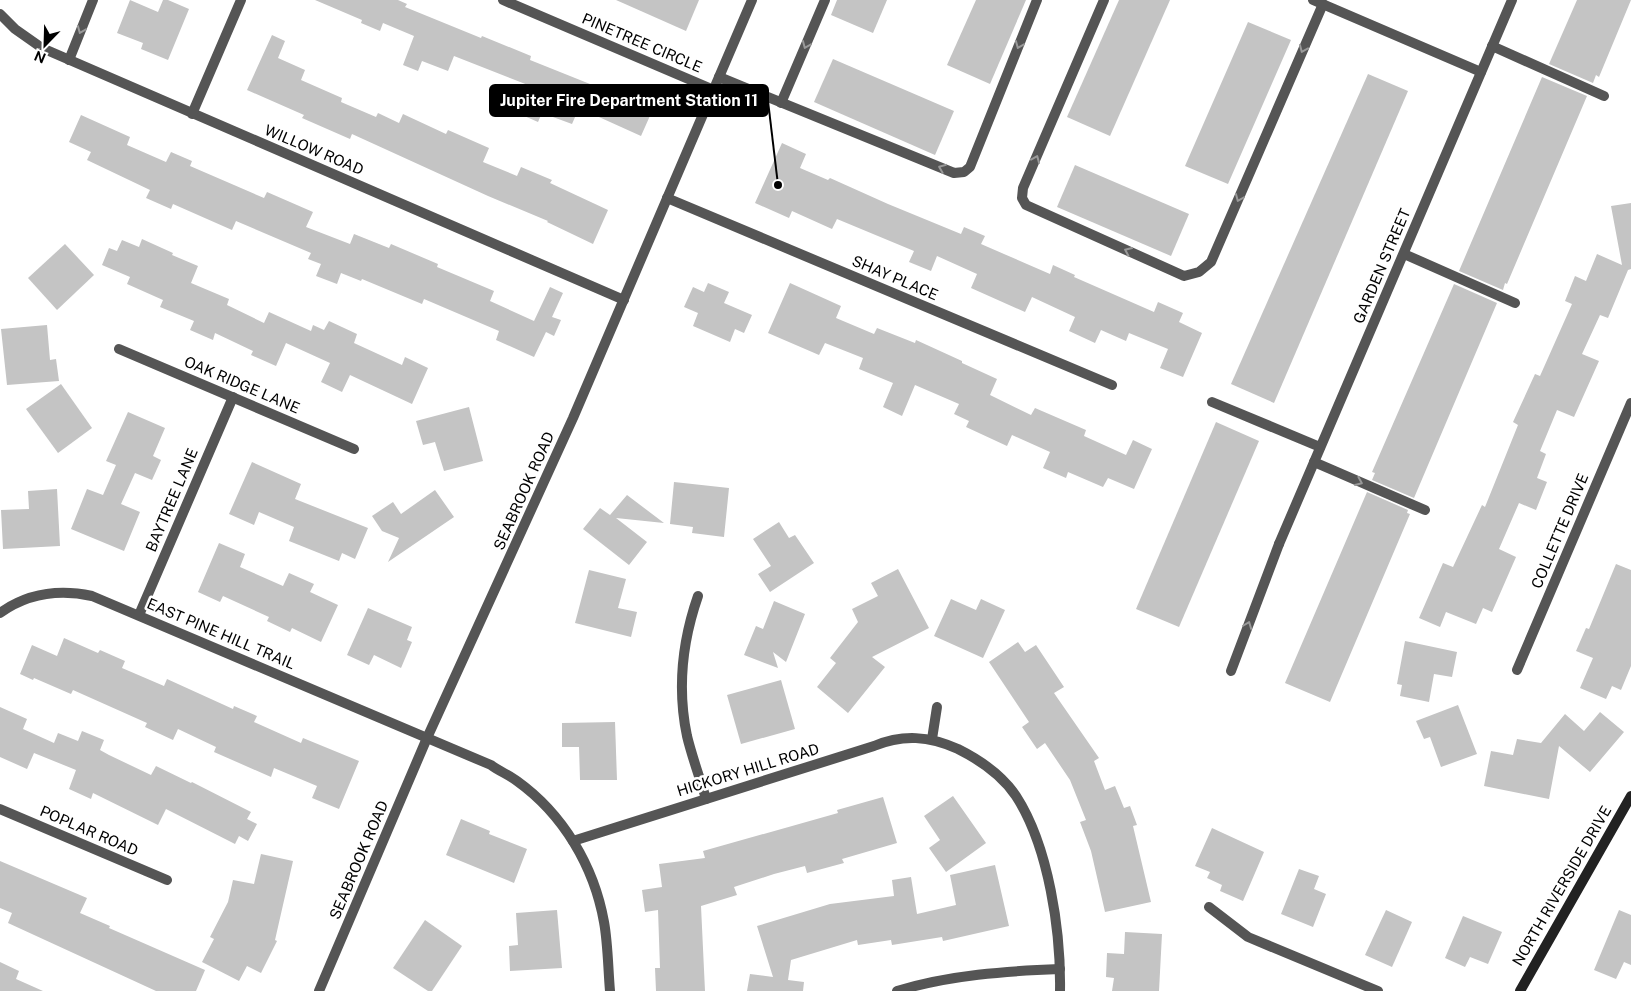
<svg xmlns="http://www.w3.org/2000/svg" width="1631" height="991" viewBox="0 0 1631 991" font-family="'Public Sans',sans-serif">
<rect width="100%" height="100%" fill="#fff"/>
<g fill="#c4c4c4">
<polygon points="130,0 158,12 163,0 168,0 189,9 168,60 141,49 143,43 117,33"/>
<polygon points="315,0 398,0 407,4 405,7 481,38 482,36 531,56 530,60 605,90 606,88 653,109 641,136 579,108 572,124 542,113 538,122 522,115 533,87 454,56 448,71 422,61 418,71 403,65 414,36 383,23 380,31 361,23 362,20"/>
<polygon points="616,0 699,0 686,31"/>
<polygon points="837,0 887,0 873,33 831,15"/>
<polygon points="976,0 1026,0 990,84 947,65"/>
<polygon points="1119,0 1170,0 1110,136 1067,117"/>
<polygon points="1577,0 1631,0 1599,77 1596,75 1593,83 1549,64"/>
<polygon points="1248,22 1291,40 1228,184 1185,166"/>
<polygon points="272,35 285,41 278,58 305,70 301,80 342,98 341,102 376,117 378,113 399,123 403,114 446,134 448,130 489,148 483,162 517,176 521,167 552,180 550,183 608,210 593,244 547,222 548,221 488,196 352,134 350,139 302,118 304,115 247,90"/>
<polygon points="833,59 954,111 935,155 814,102"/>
<polygon points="1368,74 1408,91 1274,403 1231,384"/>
<polygon points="1542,77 1587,96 1507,284 1505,283 1503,290 1459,271"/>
<polygon points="81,115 130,137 127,145 166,162 171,152 192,161 190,166 264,198 267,192 313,212 306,227 350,244 354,234 389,248 391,244 438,264 437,267 494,291 490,301 534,321 550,287 563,293 552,317 561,320 554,336 546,332 534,357 496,340 499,331 424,299 422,304 362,279 361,281 341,273 337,284 316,276 321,264 308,259 311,253 236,221 232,230 173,204 171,209 146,198 150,190 87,160 91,152 69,142"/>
<polygon points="782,143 806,154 800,168 828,180 830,178 888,204 961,234 964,227 985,236 981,244 1050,274 1053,265 1075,275 1074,277 1154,312 1158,302 1183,313 1179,322 1202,333 1183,377 1160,368 1168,349 1129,333 1126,341 1101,330 1095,343 1069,331 1075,317 1032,297 1025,312 971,288 977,274 937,256 931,271 909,262 914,251 837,219 832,229 792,211 789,218 755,203"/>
<polygon points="1075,165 1189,214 1171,256 1057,207"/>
<polygon points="1631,203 1631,269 1628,270 1608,318 1600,315 1582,354 1599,361 1574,417 1557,410 1540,451 1546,454 1537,478 1547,482 1536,510 1519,503 1499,549 1516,557 1492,612 1483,608 1476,624 1446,612 1440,627 1419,618 1443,563 1453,567 1482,505 1485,507 1518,425 1513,422 1535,374 1540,376 1572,304 1565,301 1575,276 1586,281 1597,254 1622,265 1611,206"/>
<polygon points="142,239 173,253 172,255 198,266 191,283 229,299 227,305 264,323 269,312 311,331 313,325 324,330 329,321 357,334 354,343 402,365 405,357 428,368 412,404 350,375 342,392 321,382 330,363 286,343 276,366 251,355 253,351 215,333 213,340 190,330 194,321 160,307 163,300 127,284 130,277 102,265 109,248 117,251 122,240 139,247"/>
<polygon points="65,244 94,275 57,310 28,278"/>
<polygon points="708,283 729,292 724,303 752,315 744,333 735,329 730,342 693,326 698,313 684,307 693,287 704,292"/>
<polygon points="790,283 841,306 836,318 874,334 877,328 915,343 916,340 962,361 962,363 997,379 990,395 1031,415 1035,408 1086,430 1084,436 1126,455 1133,440 1152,449 1134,489 1108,478 1103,487 1068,472 1066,478 1043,468 1050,452 1012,435 1007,446 966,427 969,421 954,414 959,404 915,385 902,416 883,407 893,383 859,369 863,358 825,343 819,355 768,333"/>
<polygon points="1454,284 1497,303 1414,498 1372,480 1375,473 1372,472"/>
<polygon points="47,325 50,360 56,359 59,381 7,385 1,329"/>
<polygon points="61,384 92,428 58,453 26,409"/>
<polygon points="469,407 483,461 444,471 435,442 423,445 416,421"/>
<polygon points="128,412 165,428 153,456 161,460 152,480 135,473 121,504 140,512 124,551 71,529 87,489 103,495 116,465 106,461"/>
<polygon points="1216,422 1259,441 1179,627 1136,609"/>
<polygon points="252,462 301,484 295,499 368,528 355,559 342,553 339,561 289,541 294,527 259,512 254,525 229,514"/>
<polygon points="674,482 729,488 724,537 692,533 693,527 670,524"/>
<polygon points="57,489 60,546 3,549 1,510 29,509 28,491"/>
<polygon points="435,490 454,517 388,562 399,538 382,531 372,516 393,502 401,514"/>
<polygon points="1367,492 1408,510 1407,513 1410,514 1330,702 1285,683"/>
<polygon points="627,495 664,523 616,518 647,542 629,565 583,529 600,508 610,515"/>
<polygon points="779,522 789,538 795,535 814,563 770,592 758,574 771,566 753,539"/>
<polygon points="219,543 245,554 240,567 283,586 289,573 314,584 310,592 338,605 321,642 292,628 290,632 267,621 269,617 223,596 220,602 198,592"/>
<polygon points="1616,564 1631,570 1631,666 1621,690 1612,686 1606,699 1580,688 1593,658 1576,651 1586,628 1589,629"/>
<polygon points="898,569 929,628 872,657 885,667 848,713 817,687 836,663 830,658 858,622 852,609 878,596 871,583"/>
<polygon points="589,570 626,579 618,608 637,612 631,637 575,623"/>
<polygon points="951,599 976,610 981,599 1005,610 983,658 934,636"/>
<polygon points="774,601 805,614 786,662 773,652 778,668 744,655 756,626 763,629"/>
<polygon points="368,608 412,627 407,640 412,642 401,668 374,655 369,665 347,655"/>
<polygon points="64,638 98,653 100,650 125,661 122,668 164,686 167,679 233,709 234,706 257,716 254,722 301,743 303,738 359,761 339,809 312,798 317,786 274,768 271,777 214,752 216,747 178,729 173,740 145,727 147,723 73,690 71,694 34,678 33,680 20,674 32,645 57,656"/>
<polygon points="1405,641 1457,652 1452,677 1434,674 1429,702 1400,696 1402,685 1397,684"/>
<polygon points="1018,642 1025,652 1036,645 1064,687 1054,693 1099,758 1094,761 1105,790 1115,786 1124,808 1130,806 1137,825 1133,826 1151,902 1105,912 1091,851 1080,822 1086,820 1070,780 1045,743 1037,749 1022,727 1029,722 989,662"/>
<polygon points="781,680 795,729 741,744 727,695"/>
<polygon points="1458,705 1477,754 1441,767 1430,737 1424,739 1416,721"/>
<polygon points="0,707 27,719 23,729 54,743 58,733 78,741 82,731 104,740 100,750 109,755 151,775 156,766 191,783 192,782 251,812 247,819 257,824 248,841 239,836 235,844 166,809 158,825 93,793 91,799 69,789 76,770 34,753 27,769 0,757"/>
<polygon points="1600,712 1624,732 1590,772 1559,746 1549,799 1484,786 1491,751 1513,755 1517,739 1541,743 1565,714 1584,731"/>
<polygon points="615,722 617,780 580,780 579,747 562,747 562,723"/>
<polygon points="953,796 986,843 946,872 929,848 940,840 924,816"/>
<polygon points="883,797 897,843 842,859 844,863 807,873 805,866 774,874 734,887 737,895 701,906 705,991 656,991 655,968 660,968 658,910 645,912 642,890 662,887 659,864 705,858 703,851 838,813 837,810"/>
<polygon points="461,819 490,831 489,834 527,849 514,883 446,855"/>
<polygon points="1212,828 1264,852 1243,901 1220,891 1222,885 1207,878 1210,872 1195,866"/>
<polygon points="261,854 293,861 275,940 277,941 261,973 247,966 239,981 202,962 214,939 210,937 228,902 233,880 254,884"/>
<polygon points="0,861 87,898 80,913 110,926 109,928 205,970 196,991 156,991 8,923 12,913 0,908"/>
<polygon points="995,865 1009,926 943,941 942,937 892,945 891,940 858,945 857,940 791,960 788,980 804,982 803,991 747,991 750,974 773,977 757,926 830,904 894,896 892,880 911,877 917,914 956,905 950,875"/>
<polygon points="1299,869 1319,876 1314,889 1326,894 1313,927 1281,914"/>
<polygon points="557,910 562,968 510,971 509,946 518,945 516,913"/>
<polygon points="1386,910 1412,922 1392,967 1365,955"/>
<polygon points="1619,910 1631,915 1631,965 1624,962 1616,979 1594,970"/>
<polygon points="1463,916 1502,932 1488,964 1470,957 1465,967 1445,958"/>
<polygon points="425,920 462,946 432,991 428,991 393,968"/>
<polygon points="1125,932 1162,934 1159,991 1112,991 1114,978 1106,977 1107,953 1124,954"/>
<polygon points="0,962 19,971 16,979 43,991 0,991"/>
</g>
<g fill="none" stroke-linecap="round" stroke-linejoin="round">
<g stroke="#555" stroke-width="10">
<polyline points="1104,0 1023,188 1022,198 1026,205 1184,276 1199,272 1211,262 1323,4"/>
<polyline points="1492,46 1604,96"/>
<polyline points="69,60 93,0"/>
<polyline points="719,77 954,173 964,172 970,167 1037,0"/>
<polyline points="781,103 825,0"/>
<polyline points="1404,254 1515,303"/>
<polyline points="1212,402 1320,447"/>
<polyline points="1314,462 1425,510"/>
<polyline points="1231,671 1279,544"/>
<polyline points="1209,907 1248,937 1378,991"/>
</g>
<g stroke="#555" stroke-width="10">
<polyline points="503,0 714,90"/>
<polyline points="1313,0 1481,72"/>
<polyline points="0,14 15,29 42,48 624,300"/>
<polyline points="192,114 241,0"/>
<polyline points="667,198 1112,385"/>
<polyline points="119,349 354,449"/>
<polyline points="1279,544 1512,0"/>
<path d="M698 596C682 642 677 688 687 736 692 757 700 778 706 799"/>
<path d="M0 613C28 593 59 589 92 596L491 765C499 771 509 775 517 781 563 814 594 866 604 922 608 944 608 968 610 991"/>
<polyline points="139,615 233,397"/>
<polyline points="1517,670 1631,403"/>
<polyline points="932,739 937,707"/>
<polyline points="0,809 167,880"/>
<path d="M573 841 874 746C903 734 929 736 958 749 980 760 1002 775 1016 796 1049 847 1061 932 1060 991"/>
<polyline points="319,991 427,738 573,418 752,0"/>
<path d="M897 991C950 975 1006 971 1060 969"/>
</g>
<polyline stroke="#222" stroke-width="10" points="1520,991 1631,796"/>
</g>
<defs><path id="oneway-chevron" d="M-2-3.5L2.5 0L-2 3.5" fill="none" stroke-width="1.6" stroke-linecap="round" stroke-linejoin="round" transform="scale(1.25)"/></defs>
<g stroke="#999">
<use href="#oneway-chevron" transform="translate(81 30) rotate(112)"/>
<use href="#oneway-chevron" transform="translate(806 45) rotate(113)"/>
<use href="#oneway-chevron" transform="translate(1019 45) rotate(112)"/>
<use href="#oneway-chevron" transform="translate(1303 49) rotate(113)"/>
<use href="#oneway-chevron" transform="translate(1036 159) rotate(-67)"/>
<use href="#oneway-chevron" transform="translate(942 168) rotate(-158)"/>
<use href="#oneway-chevron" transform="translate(1239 198) rotate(113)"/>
<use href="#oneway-chevron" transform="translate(1128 251) rotate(-156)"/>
<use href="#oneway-chevron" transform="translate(1359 482) rotate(23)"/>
<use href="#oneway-chevron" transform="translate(1248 625) rotate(-69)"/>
</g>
<g text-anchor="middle" stroke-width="5" stroke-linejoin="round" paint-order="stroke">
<g font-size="15" fill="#000" stroke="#fff">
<text transform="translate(642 43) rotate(23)" y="5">PINETREE CIRCLE</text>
<text transform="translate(314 150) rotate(23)" y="5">WILLOW ROAD</text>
<text transform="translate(1382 266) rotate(-67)" y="5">GARDEN STREET</text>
<text transform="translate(895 278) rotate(23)" y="5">SHAY PLACE</text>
<text transform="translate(242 385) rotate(23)" y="5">OAK RIDGE LANE</text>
<text transform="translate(524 491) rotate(-66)" y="5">SEABROOK ROAD</text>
<text transform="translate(172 500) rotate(-67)" y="5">BAYTREE LANE</text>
<text transform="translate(1560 531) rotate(-67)" y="5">COLLETTE DRIVE</text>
<text transform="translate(221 634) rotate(23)" y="5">EAST PINE HILL TRAIL</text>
<text transform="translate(748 770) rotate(-17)" y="5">HICKORY HILL ROAD</text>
<text transform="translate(89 831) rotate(23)" y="5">POPLAR ROAD</text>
<text transform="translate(359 860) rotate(-67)" y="5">SEABROOK ROAD</text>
<text transform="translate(1562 886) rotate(-60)" y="5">NORTH RIVERSIDE DRIVE</text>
</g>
</g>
<path fill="none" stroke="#000" stroke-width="2" d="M778 185L768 101"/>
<circle fill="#000" stroke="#fff" stroke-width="2" cx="778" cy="185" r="5"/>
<rect fill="#000" stroke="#000" stroke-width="2" x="490" y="85" width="278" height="31" rx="5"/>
<g font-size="16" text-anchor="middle" font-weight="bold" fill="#fff">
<text x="629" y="106">Jupiter Fire Department Station 11</text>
</g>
<g transform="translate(45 45) rotate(203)" stroke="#ffffff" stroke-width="4" paint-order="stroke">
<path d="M0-4L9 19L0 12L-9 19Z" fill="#000000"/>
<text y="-8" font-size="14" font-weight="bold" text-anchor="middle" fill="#000000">N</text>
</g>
</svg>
